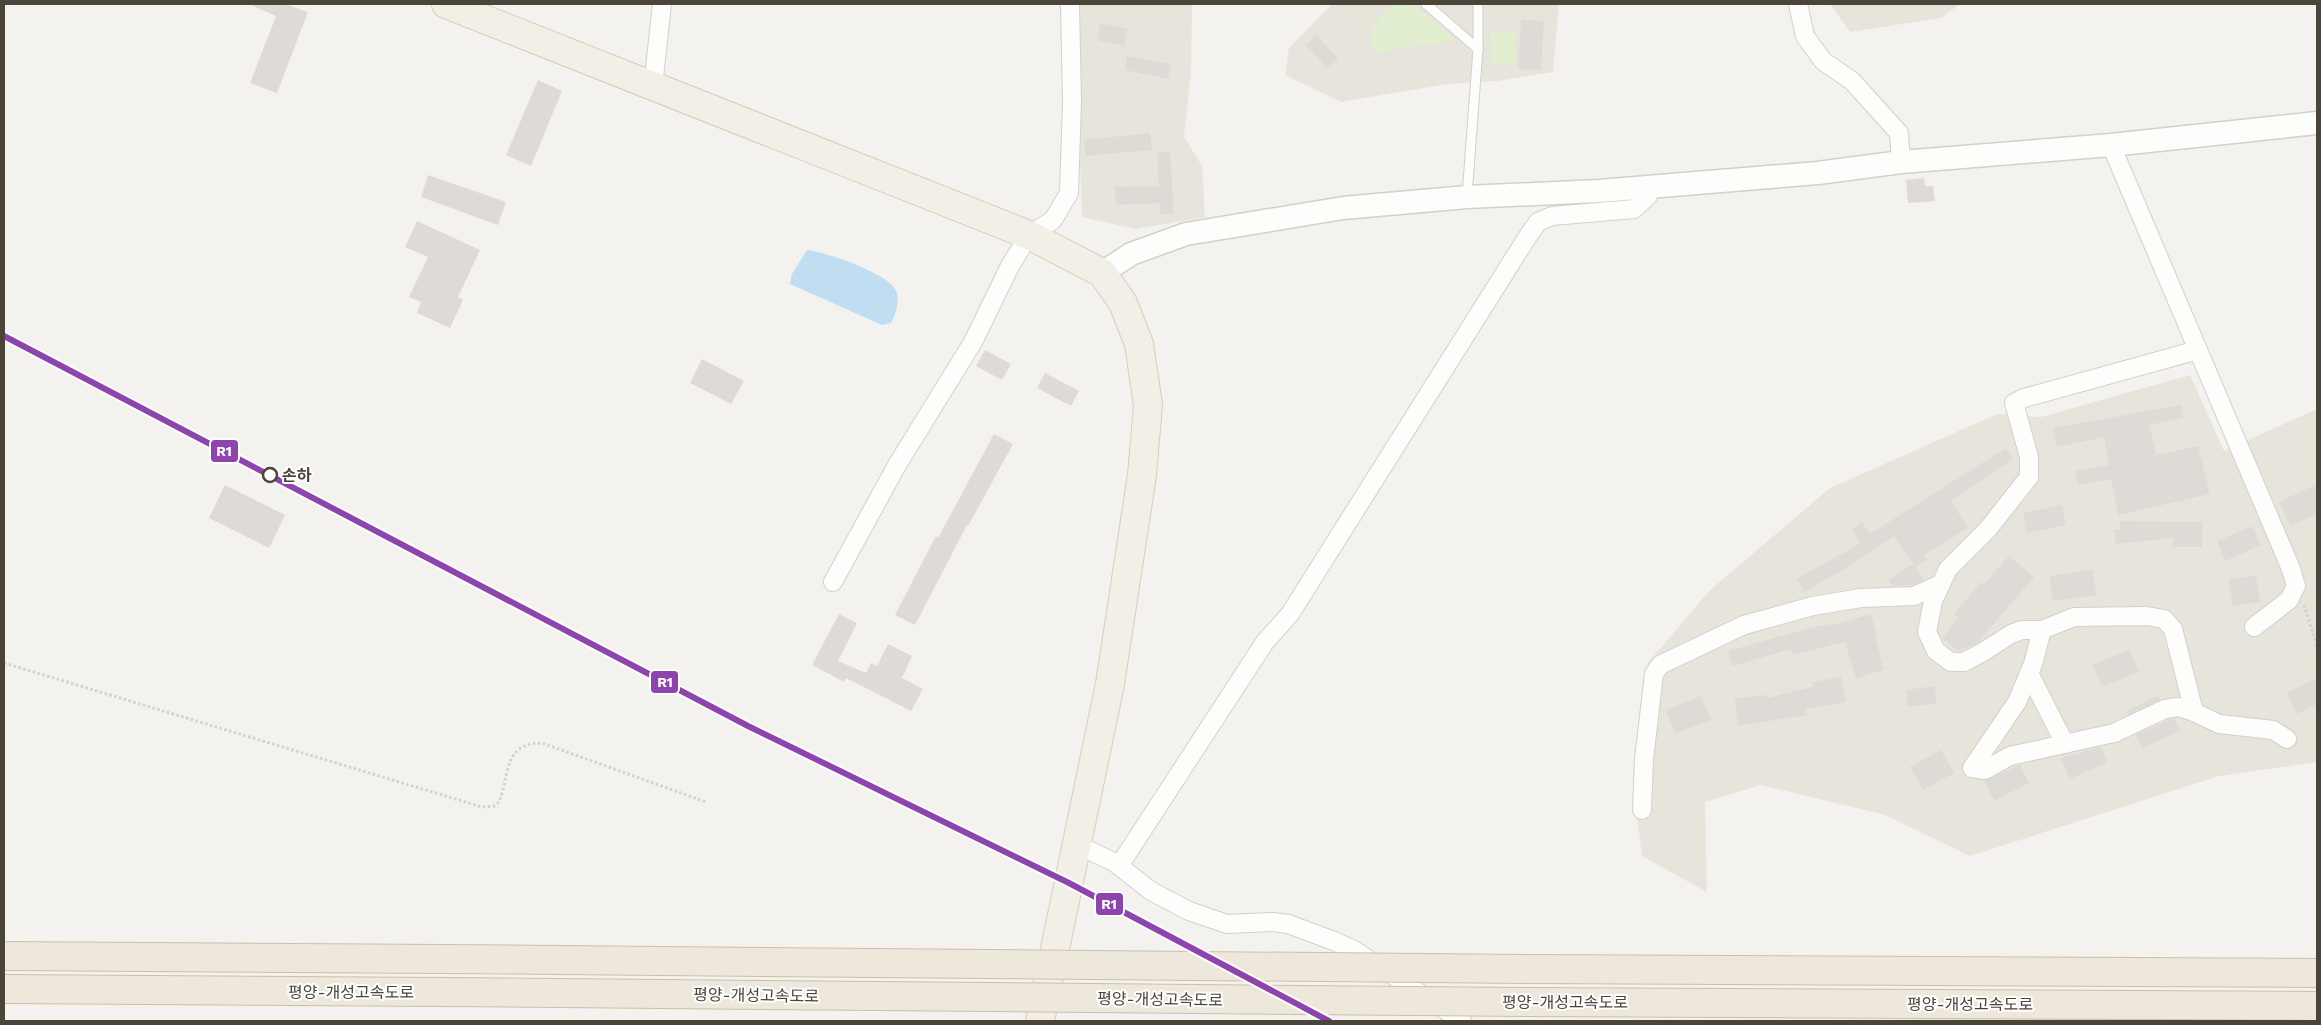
<svg xmlns="http://www.w3.org/2000/svg" width="2321" height="1025" viewBox="0 0 2321 1025" font-family="'Work Sans','Noto Sans KR',sans-serif">
<rect width="100%" height="100%" fill="#f4f2ee"/>
<g fill="#e7e4dc">
<polygon points="1075,4 1192,4 1191,72 1184,137 1202,166 1205,217 1136,229 1082,217"/>
<polygon points="1332,4 1559,4 1553,72 1497,81 1447,84 1341,102 1285,75 1289,48"/>
<polygon points="1830,4 1960,4 1941,18 1850,32"/>
<polygon points="2190,375 2224,451 2317,409 2317,762 2219,776 1970,856 1885,815 1761,785 1705,802 1707,892 1642,856 1634,792 1648,663 1709,591 1830,488 1997,414 2041,417"/>
</g>
<g fill="#e1eecf">
<polygon points="1398,4 1414,4 1455,40 1377,52 1372,43 1371,30 1384,11"/>
<rect x="1490" y="33" width="25" height="31"/>
<polygon points="2317,1018 2317,1021 1481,1021"/>
</g>
<path fill="#c0ddf1" d="M807 250C826 252 886 273 895 289 901 299 896 314 891 323L882 325 790 284 792 274Z"/>
<g fill="#dedbd6">
<polygon points="249,4 285,4 308,12 277,93 250,83 276,16"/>
<polygon points="1521,20 1544,21 1541,70 1518,69"/>
<polygon points="1100,23 1128,29 1124,46 1097,40"/>
<polygon points="1317,35 1338,59 1327,68 1306,45"/>
<polygon points="1127,56 1171,64 1168,79 1125,70"/>
<polygon points="538,80 562,91 531,166 506,155"/>
<polygon points="1150,133 1152,150 1085,156 1084,140"/>
<polygon points="1170,152 1174,214 1160,214 1160,203 1116,205 1115,187 1159,186 1157,153"/>
<polygon points="428,175 506,202 498,225 421,197"/>
<polygon points="1924,178 1925,186 1933,186 1935,201 1908,203 1906,180"/>
<polygon points="417,221 480,250 458,297 463,300 450,328 417,313 421,302 409,297 428,257 405,247"/>
<polygon points="985,350 1011,364 1002,380 976,366"/>
<polygon points="702,359 744,381 731,404 690,383"/>
<polygon points="1045,373 1079,391 1071,406 1037,388"/>
<polygon points="2181,405 2184,418 2149,425 2156,455 2198,446 2210,494 2118,515 2111,479 2078,485 2075,471 2109,465 2104,437 2057,447 2053,428"/>
<polygon points="994,434 1013,444 968,526 967,525 915,625 895,615 936,536 938,538"/>
<polygon points="2006,448 2013,459 1951,501 1968,528 1924,555 1927,559 1916,567 1894,536 1846,568 1804,592 1797,579 1861,543 1852,530 1862,522 1870,534"/>
<polygon points="2317,484 2317,513 2290,526 2279,502"/>
<polygon points="225,485 285,515 269,548 209,518"/>
<polygon points="2062,505 2066,525 2027,533 2023,513"/>
<polygon points="2119,521 2202,522 2202,547 2173,547 2173,538 2116,544 2114,529 2121,529"/>
<polygon points="2252,526 2261,545 2225,561 2217,541"/>
<polygon points="2009,556 2034,577 1976,644 1959,651 1942,638 1959,618 1954,614 1981,582 1984,584"/>
<polygon points="1913,564 1924,579 1912,585 1893,586 1889,580"/>
<polygon points="2092,570 2096,595 2053,601 2049,576"/>
<polygon points="2256,576 2260,602 2233,606 2229,579"/>
<polygon points="839,614 857,623 838,661 866,673 871,663 877,666 888,644 912,656 902,678 923,689 911,711 846,678 844,682 812,665"/>
<polygon points="1871,614 1877,636 1875,637 1884,670 1856,678 1845,642 1793,655 1791,649 1732,666 1728,651 1806,629 1828,624 1829,626"/>
<polygon points="2129,650 2139,672 2102,687 2093,665"/>
<polygon points="1841,677 1846,702 1806,709 1807,715 1738,726 1735,698 1766,695 1767,698 1813,687 1812,682"/>
<polygon points="2317,678 2317,704 2297,714 2287,693"/>
<polygon points="1934,686 1937,703 1908,707 1906,690"/>
<polygon points="1701,696 1711,720 1675,734 1666,710"/>
<polygon points="2158,696 2160,700 2128,715 2126,711"/>
<polygon points="2174,718 2180,731 2142,748 2136,734"/>
<polygon points="2101,747 2107,762 2070,779 2061,758"/>
<polygon points="1941,750 1954,773 1923,790 1910,767"/>
<polygon points="2020,765 2029,783 1994,801 1984,781"/>
</g>
<g fill="none" stroke-linecap="round" stroke-linejoin="round">
<defs>
<g id="service">
<polyline points="1426,4 1478,49"/>
<polyline points="1467,196 1478,49 1478,4"/>
</g>
<g id="minor">
<polyline points="1798,4 1805,36 1823,61 1852,81 1899,133 1901,162"/>
<polyline points="653,86 662,4"/>
<polyline points="2111,145 2291,569 2296,586 2289,600 2254,627"/>
<polyline points="833,582 897,465 973,342 1010,266 1029,235 1053,220 1069,193 1072,102 1070,4"/>
<polyline points="2042,630 2033,664 2017,702 1972,768 1985,770 2010,756 2114,733 2165,709 2178,707 2194,712 2219,724 2273,730 2287,739"/>
<polyline points="2029,673 2065,744"/>
<polyline points="2194,712 2173,629 2164,619 2147,616 2074,617 2042,630 2022,630 2011,634 1983,652 1964,662 1951,662 1936,651 1927,632 1933,601 1948,569 1988,529 2029,477 2029,457 2014,403 2024,398 2198,350"/>
<polyline points="1642,810 1644,759 1654,674 1660,665 1744,625 1813,606 1861,598 1914,596 1941,584"/>
<polyline points="1077,845 1114,862 1151,891 1189,911 1227,924 1273,922 1288,924 1334,941 1354,950 1462,1021"/>
<polyline points="1119,866 1265,642 1290,614 1528,236 1538,222 1552,216 1634,209 1648,196 1650,187"/>
</g>
<polyline id="tertiary" points="1102,273 1131,254 1186,234 1343,208 1467,197 1599,191 1818,173 1901,162 2111,145 2317,123"/>
<polyline id="primary" points="446,4 1029,235 1102,273 1123,303 1139,344 1148,405 1142,475 1110,684 1040,1021"/>
<g id="motorway">
<polyline points="4,956 443,959"/>
<polyline points="1528,969 2317,973"/>
<polyline points="4,989 443,992"/>
<polyline points="1527,1002 2317,1006"/>
</g>
</defs>
<use href="#service" stroke="#d2d0cb" stroke-width="11"/>
<use href="#minor" stroke="#d2d0cb" stroke-width="20"/>
<use href="#tertiary" stroke="#d2d0cb" stroke-width="25"/>
<use href="#primary" stroke="#d6cebb" stroke-width="30"/>
<use href="#motorway" stroke="#ccbfa9" stroke-width="30"/>
<g stroke="#d3d2cc" stroke-width="3" stroke-dasharray="2.5 2.5" stroke-linecap="butt">
<polyline points="2304,605 2317,646"/>
<path d="M4 663 482 807 494 806 499 802C510 774 503 743 542 743L706 802"/>
</g>
<use href="#service" stroke="#fdfdfc" stroke-width="9"/>
<use href="#minor" stroke="#fdfdfc" stroke-width="18"/>
<use href="#tertiary" stroke="#fdfdfc" stroke-width="22"/>
<use href="#primary" stroke="#f2efe6" stroke-width="28"/>
<use href="#motorway" stroke="#ede8db" stroke-width="28"/>
<defs>
<g id="motorway-bridge">
<polyline points="443,959 1528,969"/>
<polyline points="443,992 1527,1002"/>
</g>
</defs>
<use href="#motorway-bridge" stroke="#ccbfa9" stroke-width="30" stroke-linecap="butt"/>
<use href="#motorway-bridge" stroke="#ede8db" stroke-width="28"/>
<defs>
<polyline id="rail-1" points="4,336 748,726 1069,883 1329,1021"/>
</defs>
<use href="#rail-1" stroke="#fff" stroke-width="10"/>
<use href="#rail-1" stroke="#8e44ad" stroke-width="6"/>
</g>
<circle fill="#fff" stroke="#4b4439" stroke-width="2.5" cx="270" cy="475" r="7"/>
<g text-anchor="middle" stroke-width="4" stroke-linejoin="round" paint-order="stroke">
<g font-size="16" font-weight="bold" fill="#4b4439" stroke="#fff" text-anchor="start">
<text x="282" y="481">손하</text>
</g>
<g font-size="16" fill="#4b4439" stroke="#fff">
<text x="351" y="998">평양-개성고속도로</text>
<text transform="translate(756 995) rotate(1)" y="6">평양-개성고속도로</text>
<text transform="translate(1160 999) rotate(1)" y="6">평양-개성고속도로</text>
<text x="1565" y="1008">평양-개성고속도로</text>
<text x="1970" y="1010">평양-개성고속도로</text>
</g>
</g>
<g stroke="#fff" stroke-width="2">
<rect x="210" y="439" width="29" height="24" rx="5" fill="#8e44ad"/>
<rect x="650" y="670" width="29" height="24" rx="5" fill="#8e44ad"/>
<rect x="1095" y="892" width="29" height="24" rx="5" fill="#8e44ad"/>
</g>
<g font-size="14" text-anchor="middle" font-weight="bold" fill="#fff">
<text x="224" y="456">R1</text>
<text x="665" y="687">R1</text>
<text x="1109" y="909">R1</text>
</g>
<rect width="2321" height="1025" fill="none" stroke="#4b4439" stroke-width="10"/>
</svg>
